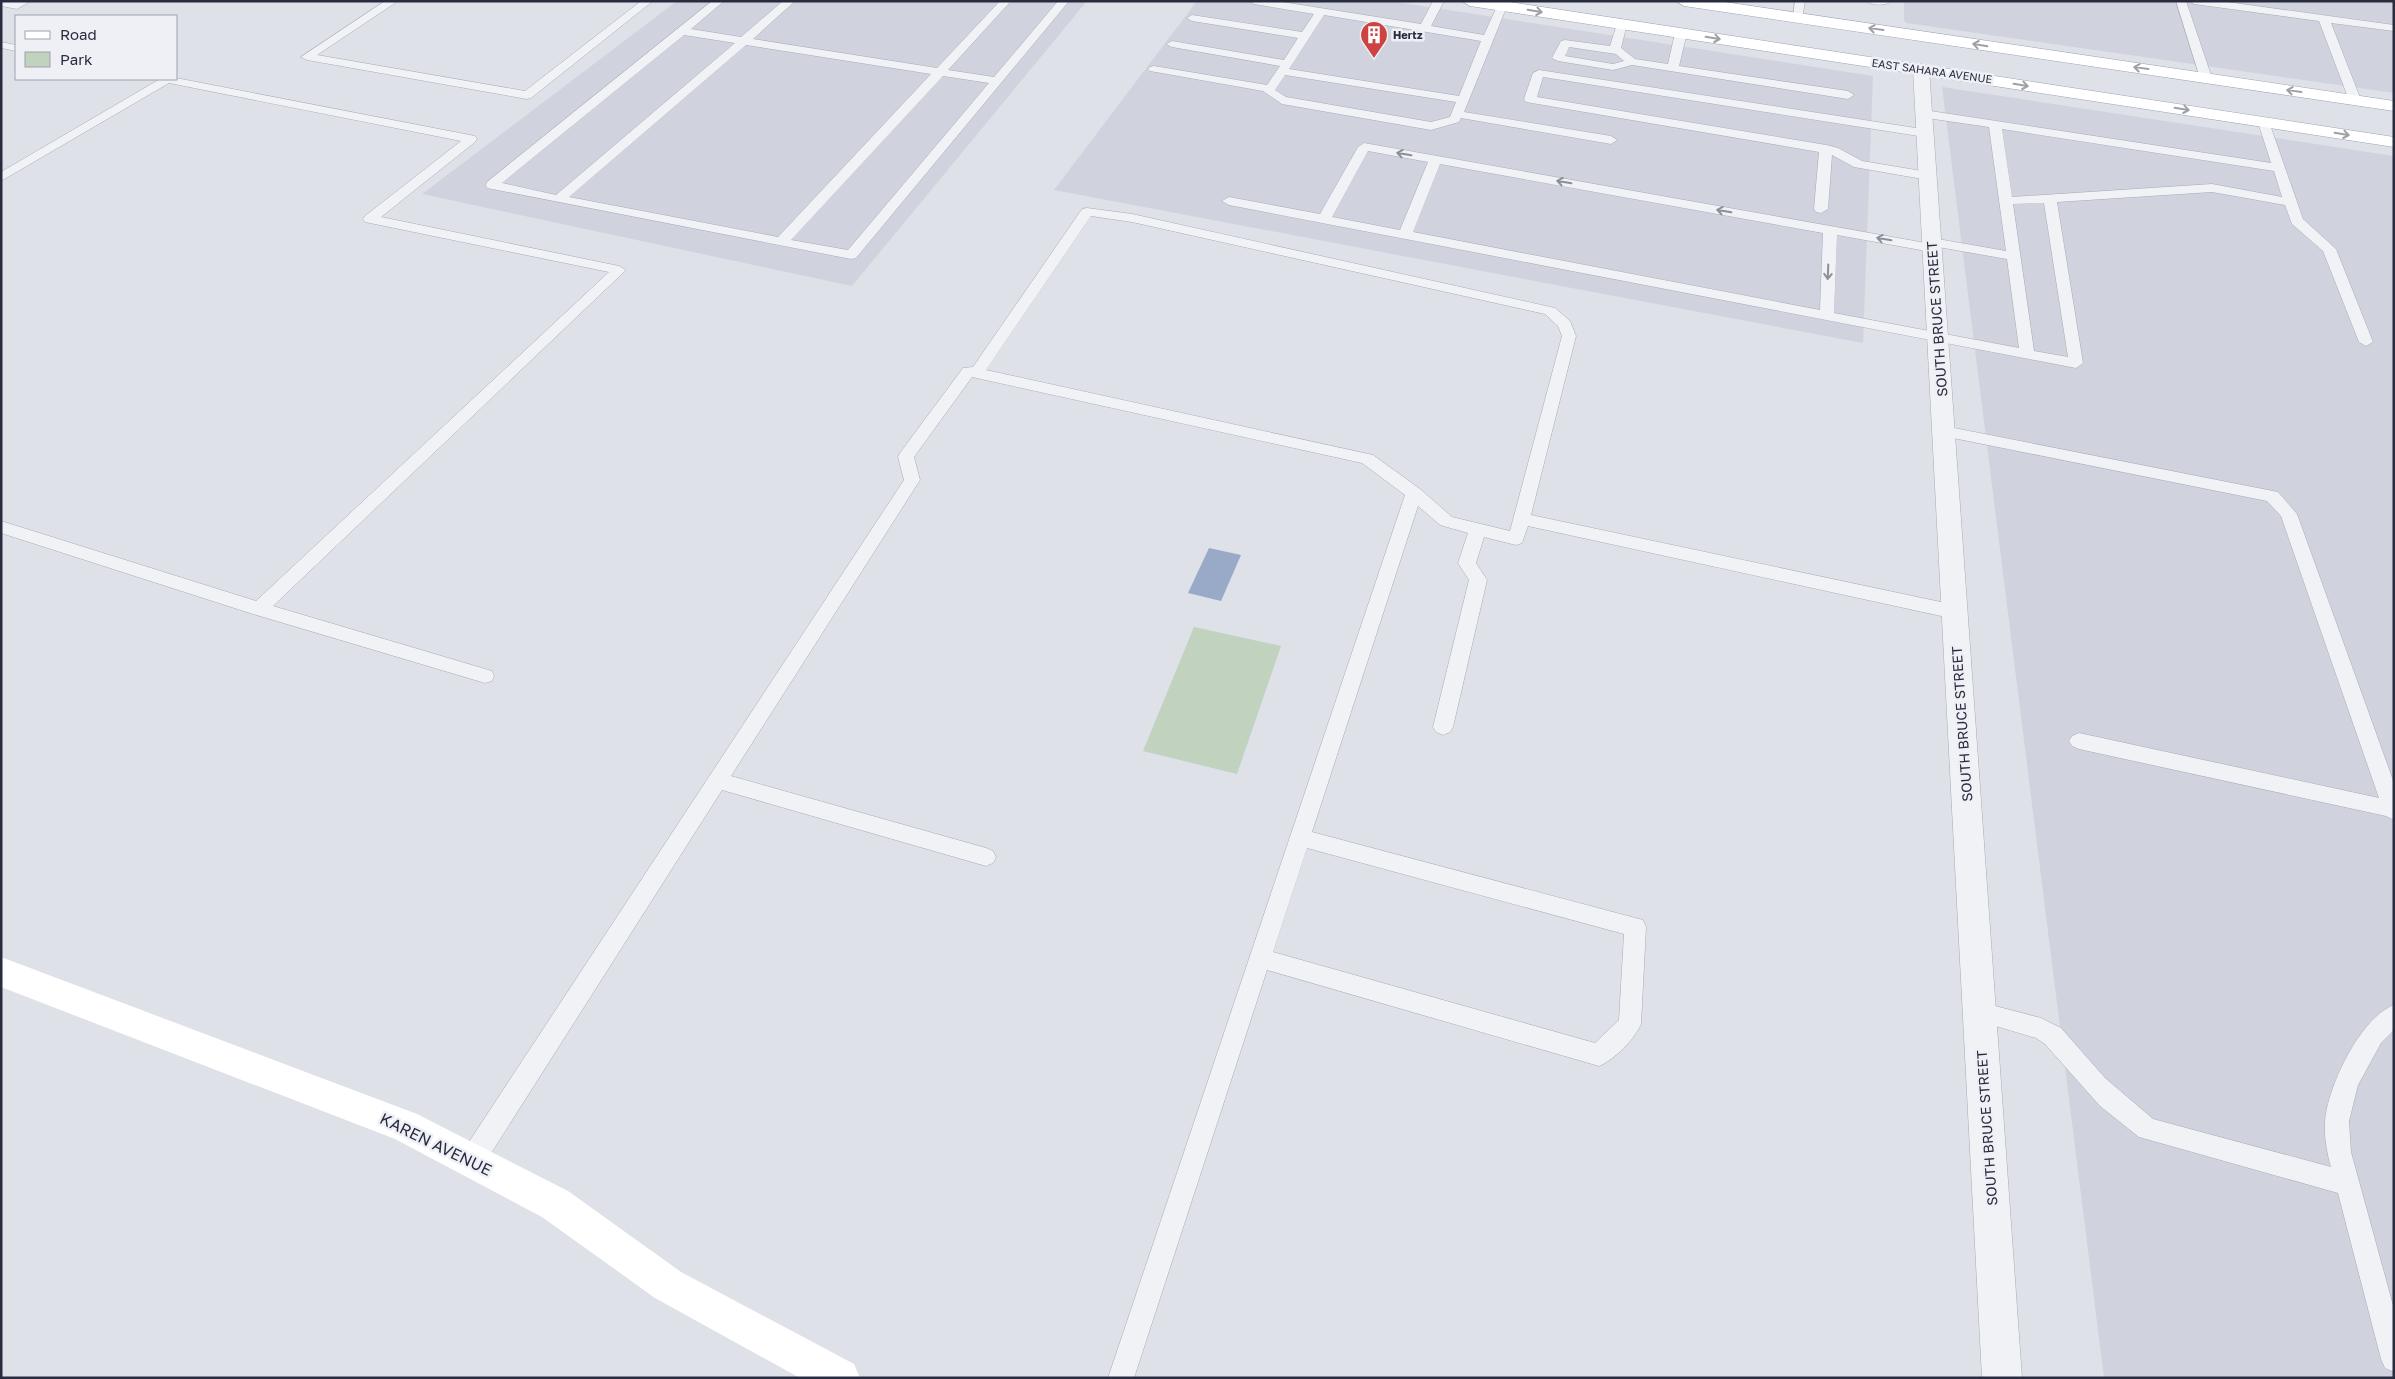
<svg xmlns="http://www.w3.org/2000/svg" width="2395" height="1379" viewBox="0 0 2395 1379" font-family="'Golos Text',sans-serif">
<rect width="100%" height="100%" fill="#dee1e8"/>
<g fill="#d0d3dd">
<polygon points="677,1 1087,1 852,286 422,194"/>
<polygon points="1197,1 1390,1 1873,76 1863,343 1054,190"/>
<polygon points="1904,1 2394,1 2394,93 1906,23 1904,20"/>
<polygon points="1942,87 2394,156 2394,1378 2104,1378"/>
</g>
<polygon fill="#c1d2bf" points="1194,627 1281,646 1237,774 1143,751"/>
<polygon fill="#99a9c8" points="1209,548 1241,555 1221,601 1188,593"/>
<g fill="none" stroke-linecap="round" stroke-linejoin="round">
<defs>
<g id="lane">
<polygon points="1,1 31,1 17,9 1,6"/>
<polygon points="385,1 398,1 317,55 525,91 641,1 653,1 531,98 527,99 307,60 301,57"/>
<path d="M712 1H724L691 29 741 37 783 1H795L753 39 937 68 1000 1H1011L948 70 994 77 1058 1H1069L856 258 851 259 487 188 486 185 487 182ZM684 35 735 43 556 195 502 183ZM746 45 931 74 778 237 569 197ZM943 76 989 83 848 250 791 240Z"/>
<path d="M1249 1H1276L1421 24 1433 1H1444L1431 26 1484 35 1498 4H1506L1507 6 1464 112 1611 136 1617 140 1611 144 1461 118 1459 122 1431 130 1282 104 1263 91 1150 71 1148 69 1150 67 1154 66 1267 85 1280 66 1172 47 1166 44 1172 41 1284 60 1298 38 1192 21 1187 18 1192 15 1302 32 1314 14 1254 4ZM1324 15 1481 41 1459 96 1289 69ZM1285 75 1456 102 1450 117 1431 122 1286 97 1275 90Z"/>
<polygon points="1795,1 1805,1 1802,20 1794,20 1793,18"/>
<path d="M1866 1H1892C1886 6 1872 6 1866 1Z"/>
<polygon points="2176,1 2186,1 2212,78 2210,80 2202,80 2200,78"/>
<polygon points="2189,1 2220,1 2394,25 2394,31 2331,23 2361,100 2355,104 2349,100 2319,21 2194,4"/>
<path d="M1622 21 1627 24 1621 48 1635 59 1668 64 1675 33 1681 30 1687 33 1679 66 1848 91 1854 95 1848 99 1632 65 1613 70 1558 61 1552 58 1561 41 1565 40 1610 46 1617 24ZM1569 47 1616 54 1624 61 1613 64 1565 56Z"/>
<polygon points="1,42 16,45 16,51 1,48"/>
<polygon points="1539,70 1929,130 1931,133 1925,137 1543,77 1537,97 1826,145 1838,148 1862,161 1928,172 1934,176 1928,180 1854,167 1832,155 1828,209 1821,213 1816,212 1814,209 1819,152 1526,102 1524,99 1533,73"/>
<polygon points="176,78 475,136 477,139 475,142 381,217 619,266 626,270 273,606 492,671 494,676 492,681 485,683 253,614 1,533 1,521 256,601 609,272 365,222 363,219 365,216 461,141 169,83 1,181 1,172 160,79"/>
<path d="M1924 110 2271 163 2258 122 2264 118 2268 119 2303 219 2336 249 2373 342 2366 346 2359 342 2323 251 2292 224 2285 205 2212 192 2057 202 2083 363 2076 368 1229 205 1222 201 1229 197 1320 214 1358 147 1364 143 1926 243 1927 239 1932 238 2006 251 1989 127 1920 117 1918 114 1920 111ZM2002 129 2274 171 2282 197 2212 184 2012 197ZM1368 151 1428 162 1400 230 1332 217ZM1440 164 1823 233 1820 310 1413 232ZM2044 203 2068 357 2034 351 2013 204ZM1837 235 1932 252 1937 251 1938 247 2007 259 2019 348 1834 313Z"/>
<path d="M1087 208 1132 214 1555 308 1570 321 1576 336 1531 515 1955 605 1961 607 1964 612 1961 617 1955 619 1528 526 1522 543 1516 545 1484 537 1476 563 1487 580 1453 727 1450 732 1443 735 1436 732 1433 727 1469 580 1458 563 1468 533 1440 525 1418 506 1312 832 1643 920 1646 927 1641 1024C1635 1039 1614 1060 1599 1066L1267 970 1134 1378H1108L1405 495 1362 463 972 377 914 457 920 480 731 776 986 848 993 851 996 857 993 863 986 866 722 790 481 1169 472 1172 463 1169 460 1160 463 1151 904 480 898 457 900 453 963 368 973 367 1082 209ZM1091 216 1132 222 1545 314 1558 326 1562 336 1510 531 1452 517 1420 489 1373 455 986 370ZM1307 848 1624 934 1619 1020 1595 1043 1273 952Z"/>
<polygon points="1944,426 2278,492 2297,514 2394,783 2394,820 2386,816 2079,749 2072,746 2069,741 2072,736 2079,733 2379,798 2281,516 2267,501 1938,435 1936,431 1938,427"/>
<path d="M1980 1002 2041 1018 2061 1028 2105 1078 2153 1119 2331 1167C2327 1153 2324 1136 2325 1121 2328 1086 2360 1018 2394 1005V1030L2381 1043 2358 1085 2349 1121 2351 1152 2394 1309V1372L2385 1368 2381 1359 2338 1193 2139 1137 2100 1106 2045 1044 2036 1038 1972 1019 1969 1012 1972 1005Z"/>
</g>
<polygon id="street" points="1921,64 1927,65 1929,69 2022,1378 1982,1378 1913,69 1915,65"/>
<g id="primary">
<polygon points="1462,1 1503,1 2394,137 2394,147 1470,6"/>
<polygon points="1676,1 1718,1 2394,101 2394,111 1684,6"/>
</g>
</defs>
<use href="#lane" stroke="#a7abb5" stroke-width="1"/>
<use href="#street" stroke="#a7abb5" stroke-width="1"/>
<use href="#primary" stroke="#9ea3b3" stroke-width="1"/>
<use href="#lane" fill="#f1f2f6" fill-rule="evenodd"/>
<use href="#street" fill="#f1f2f6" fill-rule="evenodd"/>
<polygon fill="#fff" fill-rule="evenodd" points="1,957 417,1114 568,1191 681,1272 854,1364 860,1378 800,1378 655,1298 542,1217 395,1139 1,987"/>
<use href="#primary" fill="#fff" fill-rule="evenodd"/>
</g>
<defs><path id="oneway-shaft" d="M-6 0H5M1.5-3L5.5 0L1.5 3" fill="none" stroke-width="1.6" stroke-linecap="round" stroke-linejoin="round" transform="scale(1.25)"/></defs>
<g stroke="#9ea0a8">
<use href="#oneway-shaft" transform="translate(1535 11) rotate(9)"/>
<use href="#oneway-shaft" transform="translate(1876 29) rotate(-172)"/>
<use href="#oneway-shaft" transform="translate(1713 38) rotate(9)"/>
<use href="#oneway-shaft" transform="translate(1980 45) rotate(-171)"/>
<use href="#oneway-shaft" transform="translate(2141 68) rotate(-172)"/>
<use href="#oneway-shaft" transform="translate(2021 85) rotate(9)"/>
<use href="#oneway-shaft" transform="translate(2294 91) rotate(-172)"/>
<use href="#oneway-shaft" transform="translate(2182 109) rotate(9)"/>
<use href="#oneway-shaft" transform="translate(2342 134) rotate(9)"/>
</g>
<g stroke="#8c8f9a">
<use href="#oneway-shaft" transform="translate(1404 154) rotate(-170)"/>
<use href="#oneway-shaft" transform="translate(1564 182) rotate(-170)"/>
<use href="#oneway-shaft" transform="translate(1724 211) rotate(-170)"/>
<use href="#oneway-shaft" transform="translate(1884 239) rotate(-170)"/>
<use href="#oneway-shaft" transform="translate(1828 272) rotate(92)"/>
</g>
<defs>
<symbol id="building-pin" viewBox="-11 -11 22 30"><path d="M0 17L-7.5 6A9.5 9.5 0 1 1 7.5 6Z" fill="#cd4343" stroke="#eef0f5"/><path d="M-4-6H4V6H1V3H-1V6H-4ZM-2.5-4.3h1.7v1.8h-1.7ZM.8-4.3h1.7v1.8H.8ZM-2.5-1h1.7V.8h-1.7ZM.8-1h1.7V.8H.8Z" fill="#fff"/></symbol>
</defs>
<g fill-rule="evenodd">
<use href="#building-pin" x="1358" y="19" width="32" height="43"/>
</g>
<g text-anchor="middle" stroke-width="5" stroke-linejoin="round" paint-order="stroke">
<g font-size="11" font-weight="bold" fill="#282c3e" stroke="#eef0f5" text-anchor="start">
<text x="1393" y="39">Hertz</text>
</g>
<g font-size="11" fill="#282c3e" stroke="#eef0f5">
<text transform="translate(1932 71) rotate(8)" y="4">EAST SAHARA AVENUE</text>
</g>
<g font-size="14" fill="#282c3e" stroke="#eef0f5">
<text transform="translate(1937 319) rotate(-94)" y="5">SOUTH BRUCE STREET</text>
<text transform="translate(1962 724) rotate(-94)" y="5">SOUTH BRUCE STREET</text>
<text transform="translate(1987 1128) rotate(-94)" y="5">SOUTH BRUCE STREET</text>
</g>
<g font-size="16" fill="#282c3e" stroke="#eef0f5">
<text transform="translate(436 1144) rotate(26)" y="6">KAREN AVENUE</text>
</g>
</g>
<rect width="2395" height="1379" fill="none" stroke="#282c3e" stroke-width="5"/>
<rect x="15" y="15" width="162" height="65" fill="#eef0f5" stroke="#9fa2ac"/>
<rect x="25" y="31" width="25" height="8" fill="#ffffff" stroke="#9fa2ac"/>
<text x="60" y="40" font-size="15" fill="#282c3e">Road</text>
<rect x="25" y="52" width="25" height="15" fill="#c1d2bf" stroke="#9fa2ac"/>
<text x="60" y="65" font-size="15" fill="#282c3e">Park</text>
</svg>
